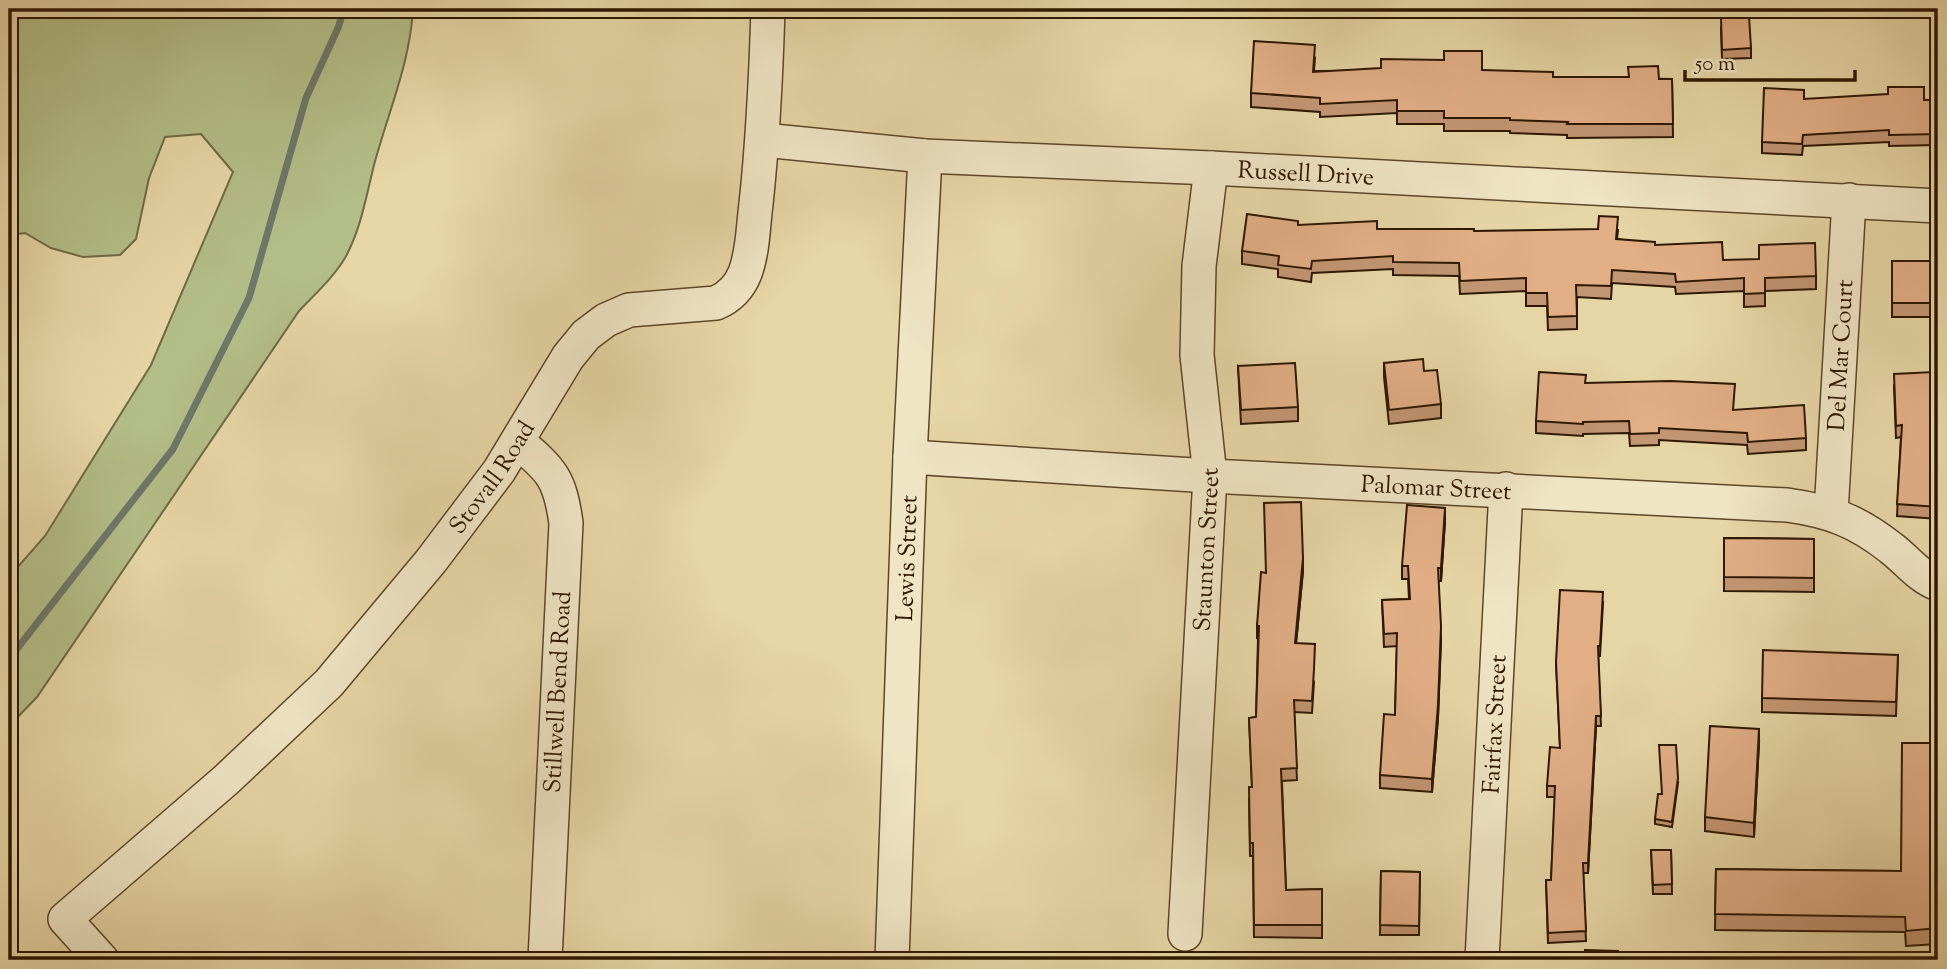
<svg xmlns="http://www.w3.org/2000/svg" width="1947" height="969" viewBox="0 0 1947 969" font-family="'Sorts Mill Goudy',serif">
<rect width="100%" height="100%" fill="#e6d5a5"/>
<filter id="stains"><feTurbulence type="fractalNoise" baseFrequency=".00286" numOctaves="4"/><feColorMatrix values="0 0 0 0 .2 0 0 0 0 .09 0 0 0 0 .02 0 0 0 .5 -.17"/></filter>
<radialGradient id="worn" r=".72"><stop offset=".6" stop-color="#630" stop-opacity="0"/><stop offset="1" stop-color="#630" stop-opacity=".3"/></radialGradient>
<path fill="#b3bd87" stroke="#706a44" stroke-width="2" d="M9 9H413C410 63 388 113 374 165 366 197 361 229 345 258 333 278 315 294 299 311L37 697 9 726V577L45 536 151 365 233 172 201 134 165 137 149 178 136 239 120 255 83 257 51 248 25 233 10 235 9 242Z"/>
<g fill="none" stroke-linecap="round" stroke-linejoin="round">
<polyline stroke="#6e7769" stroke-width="7" points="9,659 173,449 249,298 306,98 338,28 344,9"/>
<defs>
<g id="minor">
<path id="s1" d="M763 140 925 156 1211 168 1938 206"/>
<path d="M518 442C552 470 560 479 566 523L545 960"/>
<path id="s2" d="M910 457 1210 476 1787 505C1830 511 1857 521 1891 548 1907 560 1919 577 1938 584"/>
<path id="s3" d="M1831 513 1849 200"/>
<path id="s4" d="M1185 934 1210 476 1197 355 1199 266 1211 168"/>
<path id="s5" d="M102 960 65 919 226 780 329 683 431 561 499 471 568 357 586 335 606 320 629 310 716 303C730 297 739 288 745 273 753 252 753 227 756 204 763 139 766 74 768 9"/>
<path id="s6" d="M892 960 910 457 925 156"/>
<path id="s7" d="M1482 960 1506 489"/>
</g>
</defs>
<use href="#minor" stroke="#5c4629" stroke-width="36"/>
<use href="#minor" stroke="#efe4c4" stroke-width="33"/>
</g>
<g fill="#c29673" stroke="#2e1700" stroke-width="2">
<polygon points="1721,28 1751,48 1751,58 1722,59"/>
<polygon points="1315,58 1314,71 1482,70 1553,77 1672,79 1673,137 1567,138 1567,135 1510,133 1510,131 1444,131 1444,124 1397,124 1397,113 1320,117 1320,112 1251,107 1251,93"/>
<polygon points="1804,99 1938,100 1938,145 1889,146 1889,142 1803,146 1802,155 1762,153 1762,142"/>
<polygon points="1298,225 1377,229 1474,231 1618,230 1617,239 1655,245 1723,260 1816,276 1816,289 1765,291 1765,306 1744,307 1744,291 1676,294 1675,287 1612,283 1611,299 1577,297 1577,329 1548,330 1547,306 1526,306 1526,291 1460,294 1459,276 1393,275 1393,269 1312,273 1311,282 1278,277 1278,269 1242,264 1242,251"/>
<rect x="1892" y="261" width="46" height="56"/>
<polygon points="1384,363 1424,371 1441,404 1441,418 1389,424 1384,377"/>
<polygon points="1238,366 1298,407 1298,421 1241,424"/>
<polygon points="1586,383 1734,410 1806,438 1806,450 1748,454 1747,445 1659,440 1659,445 1630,446 1629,433 1583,434 1583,436 1536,433 1536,421"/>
<polygon points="1894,386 1936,424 1936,436 1934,436 1931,469 1938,470 1938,519 1897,516 1901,437 1896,438"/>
<polygon points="1445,521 1441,581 1438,581 1441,639 1438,718 1432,792 1380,788 1380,775 1395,715 1397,646 1384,647 1382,600 1409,599 1408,579 1402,579 1402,566"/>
<polygon points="1724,538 1814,539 1814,592 1724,591"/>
<polygon points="1303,571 1296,643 1314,682 1312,713 1294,712 1297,780 1282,781 1286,890 1322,889 1322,938 1254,937 1253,856 1250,856 1249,799 1252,787 1249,718 1256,717 1258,638 1257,638 1257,626 1266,573"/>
<polygon points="1603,603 1600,656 1598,656 1601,726 1596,726 1588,873 1583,873 1586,941 1548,943 1546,880 1551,880 1555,797 1547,797 1547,786 1560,748 1556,662"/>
<polygon points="1898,655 1896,716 1762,712 1762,698"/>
<polygon points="1759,743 1754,837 1705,831 1705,817"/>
<polygon points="1938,743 1938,944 1906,946 1905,932 1715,930 1716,869 1901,871"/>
<polygon points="1678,783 1672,827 1655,824 1655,819 1661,794"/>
<polygon points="1651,850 1671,850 1672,894 1653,894"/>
<polygon points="1381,871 1420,872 1419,935 1380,935"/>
</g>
<g fill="#9e7a5e" stroke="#2e1700" stroke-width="2">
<polygon points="1445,508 1445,521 1441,581 1441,568"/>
<polygon points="1303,558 1303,571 1295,655 1295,643"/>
<polygon points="1441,639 1438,718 1432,792 1432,779"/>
<polygon points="1596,716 1596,726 1588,873 1588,863"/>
<polygon points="1759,729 1759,743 1754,837 1754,823"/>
</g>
<g fill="#e1ae86" stroke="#2e1700" stroke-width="2">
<polygon points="1749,16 1751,48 1722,50 1721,18"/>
<polygon points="1254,41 1315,45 1313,72 1381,68 1381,59 1444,60 1444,51 1482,51 1482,70 1553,72 1553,77 1629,77 1628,67 1658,66 1659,79 1672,79 1673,124 1567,124 1568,122 1510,120 1510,118 1444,118 1444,111 1397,111 1397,100 1320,104 1320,98 1251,93"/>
<polygon points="1888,87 1924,87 1924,100 1938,100 1938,134 1889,135 1889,130 1803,135 1802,144 1762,142 1764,88 1804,90 1804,99 1888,94"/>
<polygon points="1247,214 1298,221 1298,225 1377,221 1377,229 1474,229 1474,231 1598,229 1599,216 1618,217 1616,239 1655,242 1655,245 1722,242 1723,260 1759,259 1759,245 1815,243 1816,276 1765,278 1765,293 1744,294 1744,278 1676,282 1675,274 1612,270 1611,286 1576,285 1577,316 1548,317 1547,293 1526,293 1526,278 1460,281 1459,263 1393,262 1393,256 1312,261 1311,269 1278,265 1279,256 1242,251"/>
<rect x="1892" y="261" width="46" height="42"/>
<polygon points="1423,359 1424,371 1437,370 1441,404 1389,410 1384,363"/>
<polygon points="1295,363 1298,407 1241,410 1238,366"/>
<polygon points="1539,372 1586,375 1585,383 1670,381 1735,384 1733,410 1804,405 1806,438 1748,442 1747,433 1659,428 1659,433 1630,434 1629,421 1583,422 1583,424 1536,421"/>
<polygon points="1934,372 1936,424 1934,424 1931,469 1938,470 1938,507 1897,504 1902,425 1896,426 1894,374"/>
<polygon points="1301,502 1303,558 1295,643 1315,644 1314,669 1312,701 1294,700 1297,768 1281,769 1286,890 1322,889 1322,925 1254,925 1253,843 1250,843 1249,787 1252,787 1249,718 1256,717 1259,626 1257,626 1261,572 1266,573 1264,503"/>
<polygon points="1407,505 1445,508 1441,568 1438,568 1441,626 1438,705 1432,779 1380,775 1384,714 1395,715 1397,633 1384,634 1382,600 1410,599 1408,566 1402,566"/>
<polygon points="1724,538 1814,539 1814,578 1724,577"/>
<polygon points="1560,590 1603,592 1600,646 1598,646 1601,716 1596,716 1588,863 1583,863 1586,931 1548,933 1546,880 1551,880 1555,786 1547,786 1550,747 1560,748 1556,662"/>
<polygon points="1763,650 1898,655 1896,702 1762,698"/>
<polygon points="1710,726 1759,729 1754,823 1705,817"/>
<polygon points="1902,743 1938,743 1938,928 1906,931 1905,917 1715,914 1716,869 1901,871"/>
<polygon points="1659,745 1676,745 1678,778 1672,822 1655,819 1658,794 1662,794"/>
<polygon points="1651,850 1671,850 1672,884 1653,885"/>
<polygon points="1381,871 1420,872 1419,926 1380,925"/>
<polygon points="1585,950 1618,951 1617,960 1585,960"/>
</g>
<g text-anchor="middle" stroke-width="5" stroke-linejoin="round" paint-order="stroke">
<g font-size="24" fill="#2e1700" stroke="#efe4c4">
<text dy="8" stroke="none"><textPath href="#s1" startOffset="544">Russell Drive</textPath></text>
<text dy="8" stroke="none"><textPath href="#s3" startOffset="158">Del Mar Court</textPath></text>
<text dy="8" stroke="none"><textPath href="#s5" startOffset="672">Stovall Road</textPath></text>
<text dy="8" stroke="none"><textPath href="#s2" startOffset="527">Palomar Street</textPath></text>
<text dy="8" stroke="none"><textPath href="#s4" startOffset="385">Staunton Street</textPath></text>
<text dy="8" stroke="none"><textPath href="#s6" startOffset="402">Lewis Street</textPath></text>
<text transform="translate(557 692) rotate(-87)" y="8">Stillwell Bend Road</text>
<text dy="8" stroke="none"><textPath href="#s7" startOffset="236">Fairfax Street</textPath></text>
</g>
</g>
<rect width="1947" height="969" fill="none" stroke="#e6d5a5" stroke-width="35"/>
<rect x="10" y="10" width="1926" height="948" fill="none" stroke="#2e1700" stroke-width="3.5"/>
<rect x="18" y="18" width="1912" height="934" fill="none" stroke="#2e1700" stroke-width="2"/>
<path d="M1685 70v10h170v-10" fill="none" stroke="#2e1700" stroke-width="3.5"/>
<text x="1695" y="70" font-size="21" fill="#2e1700" stroke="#efe4c4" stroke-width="5" paint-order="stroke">50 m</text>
<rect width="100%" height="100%" filter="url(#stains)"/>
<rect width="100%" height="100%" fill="url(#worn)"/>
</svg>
